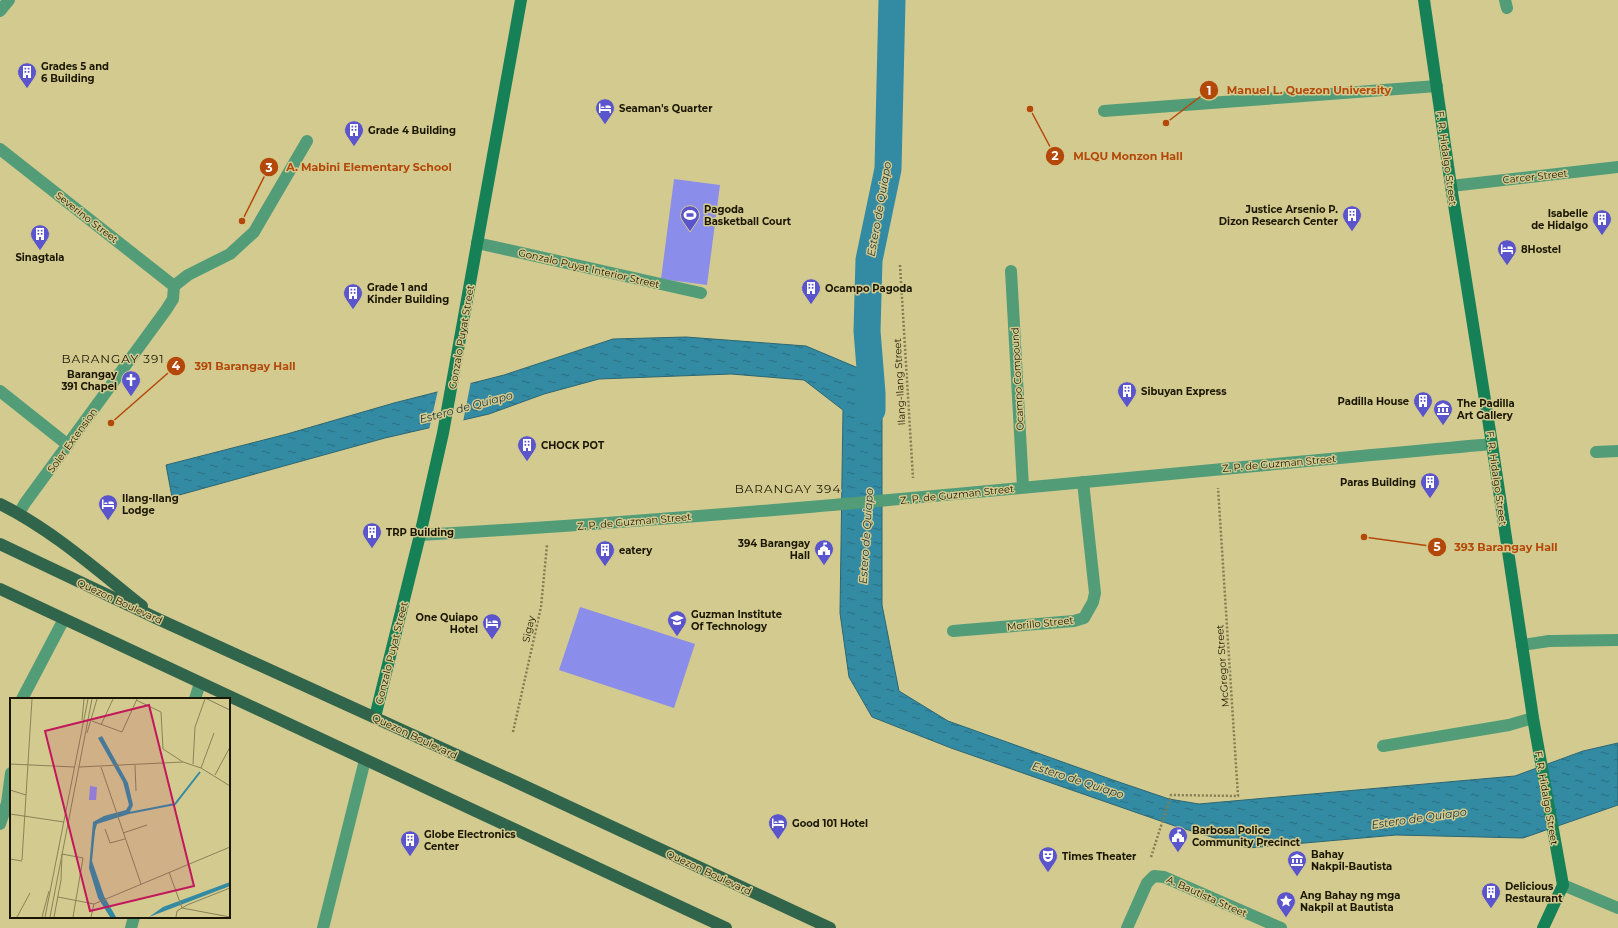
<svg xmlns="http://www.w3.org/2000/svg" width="1618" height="928" viewBox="0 0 1618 928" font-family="Montserrat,sans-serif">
<defs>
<pattern id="water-ripples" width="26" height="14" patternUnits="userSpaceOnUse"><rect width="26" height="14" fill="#338aa3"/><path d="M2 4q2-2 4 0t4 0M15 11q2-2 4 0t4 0" fill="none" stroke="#2a7082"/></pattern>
</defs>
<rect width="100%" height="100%" fill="#d3ca8f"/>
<g fill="#8a8eea">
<polygon points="674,179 720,185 707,285 661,279"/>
<polygon points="580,607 695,644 674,708 559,670"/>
</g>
<polygon fill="url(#water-ripples)" stroke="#2c6772" points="686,337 806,346 870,373 882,396 882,605 899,691 948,721 1113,780 1169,799 1199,804 1515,776 1583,751 1618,743 1618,805 1523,838 1396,835 1248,848 1175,826 951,748 872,717 849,677 840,613 843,410 804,380 731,374 599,379 544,394 489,414 385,438 172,497 166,465 287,434 394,403 504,375 613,339"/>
<polygon fill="#d3ca8f" points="471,381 463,422 429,430 438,390"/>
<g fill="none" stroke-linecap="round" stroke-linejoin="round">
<polyline stroke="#338aa3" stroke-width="27" points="872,410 872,393 867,331 869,260 888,169 892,0"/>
<g stroke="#837c52" stroke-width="2.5" stroke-dasharray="2 2" stroke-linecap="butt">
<polyline points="900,265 913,478"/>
<polyline points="513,732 541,607 547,545"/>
<polyline points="1151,857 1171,795 1238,796 1218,488"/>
</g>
<g stroke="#529d78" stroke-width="12">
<polyline points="1505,0 1507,8"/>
<polyline points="1104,111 1437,86"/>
<polyline points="174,286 188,275 230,254 254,232 307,141"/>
<polyline points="1596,452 1618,451"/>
<polyline points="1522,645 1549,641 1618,640"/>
<polyline points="1383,746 1509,725 1533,718"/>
</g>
<g stroke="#529d78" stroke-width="12">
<polyline points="0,11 9,0"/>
<polyline points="0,149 174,286 173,299 166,310 25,503 19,513"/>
<polyline points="1451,186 1618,167"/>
<polyline points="477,243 701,293"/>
<polyline points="1011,271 1023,487"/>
<polyline points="0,391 68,445"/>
<path d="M420 535C778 515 1135 476 1492 444"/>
<polyline points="953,631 1074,621 1084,618 1093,602 1095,593 1083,482"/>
<polyline points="22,699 64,619"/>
<polyline points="195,699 200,683"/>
<polyline points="0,824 7,803 11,773"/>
<polyline points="1563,885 1618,908"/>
<polyline points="131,928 134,917"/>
<polyline points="323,928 365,760"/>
<polyline points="1127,928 1147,883 1154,876 1164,877 1281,928"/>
</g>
<g stroke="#168157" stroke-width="12">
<polyline points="1424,0 1451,186 1492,444 1533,718 1563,885 1543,928"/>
<polyline points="375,717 420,535 443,433 521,0"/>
</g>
<g stroke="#31654b" stroke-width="12">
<path d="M0 504C51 529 97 570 142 606"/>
<polyline points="0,544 158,619 516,782 830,928"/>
<polyline points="0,589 726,928"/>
</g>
</g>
<defs>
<symbol id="building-pin" viewBox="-11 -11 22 30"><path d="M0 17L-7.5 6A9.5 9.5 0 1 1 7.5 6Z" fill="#5b55cd" stroke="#d3ca8f"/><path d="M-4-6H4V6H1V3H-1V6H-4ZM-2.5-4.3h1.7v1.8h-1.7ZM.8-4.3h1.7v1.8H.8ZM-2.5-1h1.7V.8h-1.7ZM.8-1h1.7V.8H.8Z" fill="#fff"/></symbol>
<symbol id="hotel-pin" viewBox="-11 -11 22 30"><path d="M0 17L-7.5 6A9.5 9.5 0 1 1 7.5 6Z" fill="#5b55cd" stroke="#d3ca8f"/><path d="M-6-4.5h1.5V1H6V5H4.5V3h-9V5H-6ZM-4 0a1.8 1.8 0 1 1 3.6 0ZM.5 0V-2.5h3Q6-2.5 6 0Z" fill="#fff"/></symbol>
<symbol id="stadium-pin" viewBox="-11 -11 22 30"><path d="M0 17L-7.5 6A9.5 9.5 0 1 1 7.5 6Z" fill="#5b55cd" stroke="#d3ca8f"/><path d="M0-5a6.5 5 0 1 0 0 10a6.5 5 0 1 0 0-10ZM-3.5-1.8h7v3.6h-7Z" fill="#fff"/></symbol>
<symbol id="church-pin" viewBox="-11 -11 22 30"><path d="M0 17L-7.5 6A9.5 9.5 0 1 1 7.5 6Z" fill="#5b55cd" stroke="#d3ca8f"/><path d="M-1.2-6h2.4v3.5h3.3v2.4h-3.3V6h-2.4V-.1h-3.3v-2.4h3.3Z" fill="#fff"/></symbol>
<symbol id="museum-pin" viewBox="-11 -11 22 30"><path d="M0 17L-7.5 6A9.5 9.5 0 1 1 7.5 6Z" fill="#5b55cd" stroke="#d3ca8f"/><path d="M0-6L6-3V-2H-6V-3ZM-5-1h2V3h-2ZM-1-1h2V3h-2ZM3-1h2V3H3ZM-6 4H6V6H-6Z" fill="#fff"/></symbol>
<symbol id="civic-pin" viewBox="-11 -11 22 30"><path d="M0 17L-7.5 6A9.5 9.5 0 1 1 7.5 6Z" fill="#5b55cd" stroke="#d3ca8f"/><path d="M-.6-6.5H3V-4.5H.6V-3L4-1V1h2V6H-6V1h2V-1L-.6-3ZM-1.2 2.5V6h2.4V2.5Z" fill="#fff"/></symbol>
<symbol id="university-pin" viewBox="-11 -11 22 30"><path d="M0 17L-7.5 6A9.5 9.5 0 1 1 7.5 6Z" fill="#5b55cd" stroke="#d3ca8f"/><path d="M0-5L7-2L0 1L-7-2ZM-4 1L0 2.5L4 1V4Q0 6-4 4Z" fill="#fff"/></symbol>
<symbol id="theatre-pin" viewBox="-11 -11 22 30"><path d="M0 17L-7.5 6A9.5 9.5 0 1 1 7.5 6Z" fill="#5b55cd" stroke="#d3ca8f"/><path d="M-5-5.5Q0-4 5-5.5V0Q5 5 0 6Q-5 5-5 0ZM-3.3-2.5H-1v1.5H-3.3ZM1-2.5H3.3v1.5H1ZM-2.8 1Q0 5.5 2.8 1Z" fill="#fff"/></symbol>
<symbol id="sight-pin" viewBox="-11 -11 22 30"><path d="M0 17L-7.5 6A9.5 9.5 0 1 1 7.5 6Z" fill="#5b55cd" stroke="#d3ca8f"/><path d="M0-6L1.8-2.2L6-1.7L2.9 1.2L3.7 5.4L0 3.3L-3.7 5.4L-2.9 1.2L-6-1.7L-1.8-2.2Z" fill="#fff"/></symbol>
</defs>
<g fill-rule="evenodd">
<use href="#building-pin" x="16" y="61" width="22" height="30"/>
<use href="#hotel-pin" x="594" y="97" width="22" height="30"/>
<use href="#building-pin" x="343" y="119" width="22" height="30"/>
<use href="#stadium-pin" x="679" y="204" width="22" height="30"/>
<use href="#building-pin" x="1341" y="204" width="22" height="30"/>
<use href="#building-pin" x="1591" y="208" width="22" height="30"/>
<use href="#building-pin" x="29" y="223" width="22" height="30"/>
<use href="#hotel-pin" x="1496" y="238" width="22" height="30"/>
<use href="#building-pin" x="800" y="277" width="22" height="30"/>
<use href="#building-pin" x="342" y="282" width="22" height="30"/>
<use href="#church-pin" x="120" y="369" width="22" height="30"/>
<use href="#building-pin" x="1116" y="380" width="22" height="30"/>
<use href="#building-pin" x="1412" y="390" width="22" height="30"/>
<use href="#museum-pin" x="1432" y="398" width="22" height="30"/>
<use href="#building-pin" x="516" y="434" width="22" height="30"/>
<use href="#building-pin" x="1419" y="471" width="22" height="30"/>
<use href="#hotel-pin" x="97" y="493" width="22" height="30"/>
<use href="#building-pin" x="361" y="521" width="22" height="30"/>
<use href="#civic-pin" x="813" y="538" width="22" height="30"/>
<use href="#building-pin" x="594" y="539" width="22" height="30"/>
<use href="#university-pin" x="666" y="609" width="22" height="30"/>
<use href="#hotel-pin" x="481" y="612" width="22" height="30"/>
<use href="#hotel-pin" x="767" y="812" width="22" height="30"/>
<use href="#civic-pin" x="1167" y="825" width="22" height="30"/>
<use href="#building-pin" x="399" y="829" width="22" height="30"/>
<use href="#theatre-pin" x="1037" y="845" width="22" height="30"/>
<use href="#museum-pin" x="1286" y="849" width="22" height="30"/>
<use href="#building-pin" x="1480" y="881" width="22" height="30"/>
<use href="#sight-pin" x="1275" y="890" width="22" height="30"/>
</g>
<g text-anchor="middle" stroke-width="3" stroke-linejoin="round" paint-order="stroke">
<g font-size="10" font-weight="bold" fill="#1a1601" stroke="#d3ca8f" text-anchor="start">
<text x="41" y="70">Grades 5 and<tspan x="41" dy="12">6 Building</tspan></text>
<text x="619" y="112">Seaman's Quarter</text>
<text x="368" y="134">Grade 4 Building</text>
<text x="704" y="213">Pagoda<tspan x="704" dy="12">Basketball Court</tspan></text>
<text x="1338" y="213" text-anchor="end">Justice Arsenio P.<tspan x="1338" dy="12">Dizon Research Center</tspan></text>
<text x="1588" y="217" text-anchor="end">Isabelle<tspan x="1588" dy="12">de Hidalgo</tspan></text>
<text x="1521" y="253">8Hostel</text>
<text x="40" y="261" text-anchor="middle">Sinagtala</text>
<text x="367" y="291">Grade 1 and<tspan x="367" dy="12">Kinder Building</tspan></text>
<text x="825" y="292">Ocampo Pagoda</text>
<text x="117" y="378" text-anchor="end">Barangay<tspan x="117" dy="12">391 Chapel</tspan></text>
<text x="1141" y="395">Sibuyan Express</text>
<text x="1409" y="405" text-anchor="end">Padilla House</text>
<text x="1457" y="407">The Padilla<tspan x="1457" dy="12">Art Gallery</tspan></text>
<text x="541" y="449">CHOCK POT</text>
<text x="1416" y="486" text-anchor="end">Paras Building</text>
<text x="122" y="502">Ilang-Ilang<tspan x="122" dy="12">Lodge</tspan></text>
<text x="386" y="536">TRP Building</text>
<text x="810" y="547" text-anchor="end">394 Barangay<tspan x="810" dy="12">Hall</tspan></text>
<text x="619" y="554">eatery</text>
<text x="691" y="618">Guzman Institute<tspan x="691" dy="12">Of Technology</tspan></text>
<text x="478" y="621" text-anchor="end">One Quiapo<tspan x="478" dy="12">Hotel</tspan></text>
<text x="792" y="827">Good 101 Hotel</text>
<text x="1192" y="834">Barbosa Police<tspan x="1192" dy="12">Community Precinct</tspan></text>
<text x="424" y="838">Globe Electronics<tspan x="424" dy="12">Center</tspan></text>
<text x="1311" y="858">Bahay<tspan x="1311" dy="12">Nakpil-Bautista</tspan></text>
<text x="1062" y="860">Times Theater</text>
<text x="1505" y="890">Delicious<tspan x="1505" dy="12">Restaurant</tspan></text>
<text x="1300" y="899">Ang Bahay ng mga<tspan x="1300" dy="12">Nakpil at Bautista</tspan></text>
</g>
<g font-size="10" fill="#1a1601" stroke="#d3ca8f">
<text transform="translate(1447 158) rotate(82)" y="4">F. R. Hidalgo Street</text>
<text transform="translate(1535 176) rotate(-6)" y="4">Carcer Street</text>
<text transform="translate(87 217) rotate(38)" y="4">Severino Street</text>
<text transform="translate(589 268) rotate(13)" y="4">Gonzalo Puyat Interior Street</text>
<text transform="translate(461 337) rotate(-80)" y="4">Gonzalo Puyat Street</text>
<text transform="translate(1017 379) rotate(-93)" y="4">Ocampo Compound</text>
<text transform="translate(899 382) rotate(-93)" y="4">Ilang-Ilang Street</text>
<text transform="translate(72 440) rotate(-54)" y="4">Soler Extension</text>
<text transform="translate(1279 463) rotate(-5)" y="4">Z. P. de Guzman Street</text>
<text transform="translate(1497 478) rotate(82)" y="4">F. R. Hidalgo Street</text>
<text transform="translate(957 494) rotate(-6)" y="4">Z. P. de Guzman Street</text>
<text transform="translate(634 521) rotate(-5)" y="4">Z. P. de Guzman Street</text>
<text transform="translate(120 601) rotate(25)" y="4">Quezon Boulevard</text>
<text transform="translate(1040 623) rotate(-6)" y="4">Morillo Street</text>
<text transform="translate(528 629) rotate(-77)" y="4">Sigay</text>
<text transform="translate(391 653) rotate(-76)" y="4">Gonzalo Puyat Street</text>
<text transform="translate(1222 666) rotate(-94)" y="4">McGregor Street</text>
<text transform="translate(415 736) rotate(25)" y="4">Quezon Boulevard</text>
<text transform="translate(1547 798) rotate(80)" y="4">F. R. Hidalgo Street</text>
<text transform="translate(709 872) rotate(25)" y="4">Quezon Boulevard</text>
<text transform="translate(1207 896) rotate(24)" y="4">A. Bautista Street</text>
</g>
<g font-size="11" font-style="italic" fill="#17313a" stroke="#d3ca8f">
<text transform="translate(879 209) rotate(-80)" y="4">Estero de Quiapo</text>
<text transform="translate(466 407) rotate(-15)" y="4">Estero de Quiapo</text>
<text transform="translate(866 536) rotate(-86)" y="4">Estero de Quiapo</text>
<text transform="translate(1078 780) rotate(18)" y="4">Estero de Quiapo</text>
<text transform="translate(1419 818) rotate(-8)" y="4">Estero de Quiapo</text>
</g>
<g font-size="12" letter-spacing="1" fill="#1a1601" stroke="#d3ca8f">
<text x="113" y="363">BARANGAY 391</text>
<text x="788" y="493">BARANGAY 394</text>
</g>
</g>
<g transform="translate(10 698)">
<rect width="220" height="220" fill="#d3ca8f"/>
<path d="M80 88 87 89 86 102H79Z" fill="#8a8eea"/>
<path d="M92 38 118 85 123 107 119 116 87 126 85 133 82 163 94 198 106 219H100L88 200 79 170 83 124 94 118 116 112 119 107 113 84 88 40ZM220 184V188L139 219 153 209Z" fill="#338aa3"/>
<path fill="none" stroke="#338aa3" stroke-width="2" d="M119 115 165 106 190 74"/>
<path fill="none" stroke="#898256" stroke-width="1" d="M197 1 220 12M126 2 151 14 153 51 173 64M72 22 74 1M82 23 112 34 127 1M91 27 103 1M77 35 87 1M0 66 64 69M183 66 185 29 195 1M125 67 126 93M69 69 173 64 191 70 220 88M91 69 131 186M191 70 204 35M205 77 220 49M0 92 16 97M0 116 54 124M95 131 100 145 115 141M113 135 137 127M0 161 12 163M12 162 22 1M159 174 172 210M48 199 84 206 220 149M172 210 220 219M7 219 20 195M32 219 39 193M35 219 78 1M40 219 82 1M44 219 51 182 52 156 73 160 63 219M81 219 84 206M166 219 167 213 177 207 220 190"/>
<path fill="#c2185b" fill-opacity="0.15" stroke="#c2185b" stroke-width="2" d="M139 7 184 188 80 213 35 33Z"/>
<rect width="220" height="220" fill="none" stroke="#1a1601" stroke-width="2"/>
</g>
<path fill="none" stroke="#b44809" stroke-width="1.5" d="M1166 123L1209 90M1030 109L1055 156M242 221L269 167M111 423L176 366M1364 537L1437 547"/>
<g fill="#b44809" stroke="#d3ca8f" stroke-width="1.5">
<circle cx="1166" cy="123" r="4"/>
<circle cx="1030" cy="109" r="4"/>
<circle cx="242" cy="221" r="4"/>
<circle cx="111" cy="423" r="4"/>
<circle cx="1364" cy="537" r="4"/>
<circle cx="1209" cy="90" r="10"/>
<circle cx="1055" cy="156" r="10"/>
<circle cx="269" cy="167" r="10"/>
<circle cx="176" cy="366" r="10"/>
<circle cx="1437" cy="547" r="10"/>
</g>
<g font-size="12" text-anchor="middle" font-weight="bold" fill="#fff">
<text x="1209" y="95">1</text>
<text x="1055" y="160">2</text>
<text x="269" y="172">3</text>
<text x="176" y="370">4</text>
<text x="1437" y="551">5</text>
</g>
<g font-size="11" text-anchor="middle" font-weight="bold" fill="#b44809" stroke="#d3ca8f" stroke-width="3" stroke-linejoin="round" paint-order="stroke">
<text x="1309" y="94">Manuel L. Quezon University</text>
<text x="1128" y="160">MLQU Monzon Hall</text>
<text x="369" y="171">A. Mabini Elementary School</text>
<text x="245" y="370">391 Barangay Hall</text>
<text x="1506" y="551">393 Barangay Hall</text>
</g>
</svg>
